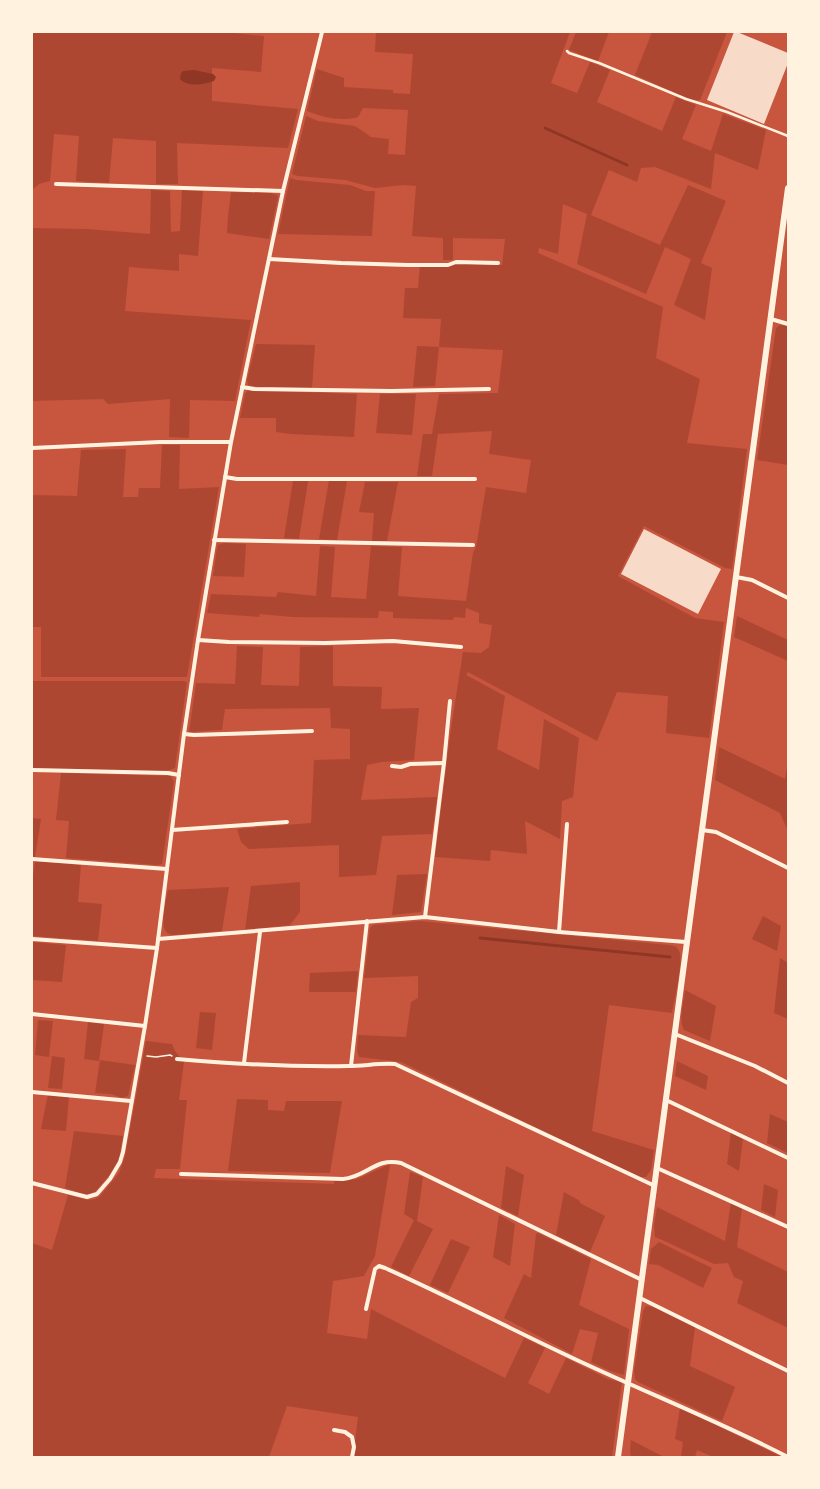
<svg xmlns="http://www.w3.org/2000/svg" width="820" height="1489" viewBox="0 0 820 1489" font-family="Inter,sans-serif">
<rect width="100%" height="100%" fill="#c8553d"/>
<g fill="#ae4732">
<polygon points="32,32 223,32 264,36 261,72 212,68 212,101 298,109 288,148 177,143 178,184 156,184 156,141 113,138 109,183 76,181 79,136 54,134 50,181 39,184 33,189 32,188"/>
<path d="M376 32H570L551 83 577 93 590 62 610 70 597 102 662 131 676 97 696 105 682 139 711 151 723 114 766 130 758 170 715 153 711 189 655 167 641 168 637 182 609 170 591 215 660 245 688 185 726 201 701 263 712 268 705 320 674 305 691 259 665 247 646 294 577 264 587 214 563 204 558 254 539 248 538 253 663 307 656 358 700 379 687 443 747 449 732 569 725 568 644 526 618 576 695 618 724 622 709 738 666 733 668 696 617 692 597 741 468 672 466 675 505 696 497 749 539 770 544 719 579 738 573 797 562 801 560 839 525 821 527 854 491 850 490 861 435 857 450 735 463 652 481 653 489 647 492 625 479 623V613L466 608 465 618 454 617 453 620 393 618V612L379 611 378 618 292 617 260 614 259 617 207 613 211 594 276 597 278 592 316 596 320 546 335 547 331 597 366 599 371 546 402 547 398 596 466 601 473 553 476 547 486 487 526 493 531 460 489 454 492 431 438 434 432 476H417L423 434H432L439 394 498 393 503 350 439 347 435 386 413 387 417 346 439 347 441 319 403 318 405 288H418L420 264 449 265 458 262 502 265 505 239 453 238V260H443V238L412 236 416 186 403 185 375 188 345 180 298 176 292 174 306 116 318 121 355 126 371 137 389 139 388 154 405 155 408 110 363 108 358 117C342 122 322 117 307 111L317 69 344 78V87L393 90V93L410 94 413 54 375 52Z"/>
<polygon points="576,32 609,32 598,61 569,50"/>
<polygon points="652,32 727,32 700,100 691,100 635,75"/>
<polygon points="290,178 296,180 350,185 366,191 375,191 372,236 278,234"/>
<polygon points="151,190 170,191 171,232 180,231 182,190 203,191 198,256 179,254 179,271 129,267 125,311 251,320 235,401 190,400 189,438 169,437 170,399 108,404 103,399 32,401 32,228 87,229 150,234"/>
<polygon points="231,192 271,193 277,195 278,197 269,239 227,233 228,216"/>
<polygon points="780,325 788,326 788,465 757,460 776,328"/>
<polygon points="256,344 315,345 312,388 259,387 248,385 247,380"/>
<polygon points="248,390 357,394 354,437 290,434 276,432 276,418 240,418 245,394"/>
<polygon points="380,394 416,394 412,435 376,433"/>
<polygon points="162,445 180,445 179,489 219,487 187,677 41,677 41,627 32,627 32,495 77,496 81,450 126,449 123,497 138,497 139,488 160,488"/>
<polygon points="329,480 347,481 337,540 319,539"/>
<polygon points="293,481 308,481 299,539 284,538"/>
<polygon points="365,482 398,482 387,541 372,541 374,513 359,512"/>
<polygon points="224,543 246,544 244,577 213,576 217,548 218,545"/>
<polygon points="737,616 788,640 788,661 734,637"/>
<polygon points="237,646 263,647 261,685 299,686 300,647 333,646 333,686 382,687 381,709 419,708 414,760 382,762 367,765 361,800 437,797 432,834 382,836 376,875 339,877 339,845 249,849 241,842 237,829 311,823 314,760 350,759 350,729 331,728 330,708 225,709 222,730 189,732 196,683 235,684"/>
<polygon points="32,681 183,681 187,682 175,768 170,770 162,771 32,768"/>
<polygon points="719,747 785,779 788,763 788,831 780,813 715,780"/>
<polygon points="61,773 171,776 174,782 162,864 157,865 66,858 69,821 56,820"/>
<polygon points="32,818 41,819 35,857 32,857"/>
<polygon points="35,861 81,865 78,902 102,904 98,941 32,936 32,884"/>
<polygon points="427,874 421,912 392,915 397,875"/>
<polygon points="300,882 300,912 290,925 245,930 251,886"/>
<path d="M229 887 222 931 173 935C169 934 166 933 165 930 161 922 166 899 168 890Z"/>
<polygon points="763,916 781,926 777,951 752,939"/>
<path d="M420 921 669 945C674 946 677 946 679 951 684 960 674 1001 672 1013L609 1005 592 1131 654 1150 651 1170 646 1177H638L401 1062 359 1057 357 1051 358 1035 406 1037 411 1002 418 998V976L364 978 370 928 373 925Z"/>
<polygon points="32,942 66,945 62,982 32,980"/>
<polygon points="780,958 788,963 788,1019 774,1013"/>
<polygon points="358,971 356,992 309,992 310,973"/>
<path d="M685 990 716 1006 710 1041 684 1030C678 1019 684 1002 685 990Z"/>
<polygon points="200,1012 216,1013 212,1050 196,1048"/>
<polygon points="38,1020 53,1021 49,1057 35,1055"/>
<polygon points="88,1022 104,1024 99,1061 84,1059"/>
<polygon points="146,1041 172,1044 175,1051 184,1062 179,1100 187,1100 180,1169 156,1169 154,1178 334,1184 334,1181 357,1179 390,1164 375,1256 364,1276 333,1281 327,1333 367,1339 371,1309 505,1378 524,1338 545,1348 528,1383 549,1394 566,1358 608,1379 622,1382 612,1457 353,1457 358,1417 287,1406 269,1457 32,1457 32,1243 52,1250 68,1195 88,1200 95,1199 100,1196 119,1173 125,1156"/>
<polygon points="52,1056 65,1058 62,1089 48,1088"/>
<polygon points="100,1060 135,1065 128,1096 122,1098 111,1094 95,1093"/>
<polygon points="677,1061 708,1076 706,1090 675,1076"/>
<polygon points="48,1094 69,1097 66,1131 41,1129"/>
<polygon points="237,1099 268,1100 268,1110 284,1111 286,1101 342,1101 330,1173 228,1171"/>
<polygon points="770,1114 788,1122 788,1153 767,1143"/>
<polygon points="74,1131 123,1136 119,1160 112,1172 95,1192 87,1195 65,1188"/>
<polygon points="731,1131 743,1138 739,1171 727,1164"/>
<polygon points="506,1166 524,1175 518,1216 501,1208"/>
<polygon points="410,1172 423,1177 417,1221 433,1229 409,1276 391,1267 414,1220 404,1214"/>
<polygon points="764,1184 778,1190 775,1217 761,1210"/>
<polygon points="564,1192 580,1201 580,1203 605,1216 590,1252 556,1235"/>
<polygon points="731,1202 742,1208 737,1247 788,1272 788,1328 737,1303 743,1281 734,1277 728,1263 714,1264 660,1239 655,1237 654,1225 657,1207 725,1241"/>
<polygon points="499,1215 515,1224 510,1266 493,1257"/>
<polygon points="538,1233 591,1259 579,1305 629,1329 624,1375 610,1371 591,1362 598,1333 580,1329 572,1354 504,1318 524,1274 531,1278 536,1234"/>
<polygon points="451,1239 470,1247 448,1293 430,1285"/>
<polygon points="659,1242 712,1268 703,1288 658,1265 649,1264 651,1249"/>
<polygon points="646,1306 657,1307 695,1327 690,1366 735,1387 722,1421 638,1382 635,1379 634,1371 643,1311"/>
<polygon points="680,1408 782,1457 713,1457 697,1450 695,1457 681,1457 683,1442 675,1439"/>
<polygon points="631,1440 662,1456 662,1457 631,1457 630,1451"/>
</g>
<path fill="#8f3625" d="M194 70 213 74 216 77 214 81C205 84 188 88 180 79L181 73 183 71Z"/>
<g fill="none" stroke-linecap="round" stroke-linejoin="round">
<g stroke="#8f3625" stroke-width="3">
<polyline points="545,128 627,165"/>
<polyline points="480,938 670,957"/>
</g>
</g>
<g fill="#f7dbc8">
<polygon points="734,32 737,32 788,53 788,63 764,124 707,100"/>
<polygon points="644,529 721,569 698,614 621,574"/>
</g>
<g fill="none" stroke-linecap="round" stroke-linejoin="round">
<polyline stroke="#fff3e0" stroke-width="1.5" points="147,1056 156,1057 170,1055 172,1056"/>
<polyline stroke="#fff3e0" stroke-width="2.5" points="567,51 569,53 599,63 686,99 727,112 788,136"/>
<g stroke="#fff3e0" stroke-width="4">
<polyline points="56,184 283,191"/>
<polyline points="269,259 341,263 408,265 448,265 456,262 498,263"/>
<polyline points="771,319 788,324"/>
<polyline points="242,387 254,389 391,391 489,389"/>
<polyline points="32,448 160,442 231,442"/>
<polyline points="225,477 237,479 475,479"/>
<polyline points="214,540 473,545"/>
<polyline points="736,577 752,580 788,598"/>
<polyline points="198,640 229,642 325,643 393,641 461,647"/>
<polyline points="184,734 194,735 312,731"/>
<polyline points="392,766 401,767 410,764 444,763"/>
<polyline points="32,770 168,773 179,775"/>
<polyline points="172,830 287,822"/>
<polyline points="702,830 716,832 788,868"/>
<polyline points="32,859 167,869"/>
<polyline points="425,917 444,763 450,701"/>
<polyline points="559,932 567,824"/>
<polyline points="32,939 157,948"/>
<polyline points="158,939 425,917 559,932 686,942"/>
<polyline points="32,1014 145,1026"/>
<polyline points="675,1034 755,1066 788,1083"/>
<path d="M177 1059C234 1064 292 1067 349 1066 364 1066 379 1063 395 1064L655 1186"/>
<polyline points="244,1063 260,932"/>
<polyline points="351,1066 367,921"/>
<polyline points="32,1092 131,1101"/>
<polyline points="666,1100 788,1158"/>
<polyline points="657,1168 788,1227"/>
<path d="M181 1174 343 1179C367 1177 375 1157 401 1163L642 1280"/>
<polyline points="32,1183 87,1197 97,1194 110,1179 120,1162 123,1152 145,1026 157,948 184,734 198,640 231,442 283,191 322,32"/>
<polyline points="640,1298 788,1371"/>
<path d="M366 1309 375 1269 379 1266 385 1268C445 1295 503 1325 562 1353 637 1389 714 1419 788 1457"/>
<polyline points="334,1430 345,1432 352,1437 354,1447 352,1457"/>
</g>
<polyline stroke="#fff3e0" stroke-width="6" points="618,1457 788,188"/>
</g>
<rect width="820" height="1489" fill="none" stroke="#fff3e0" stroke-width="66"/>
</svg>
